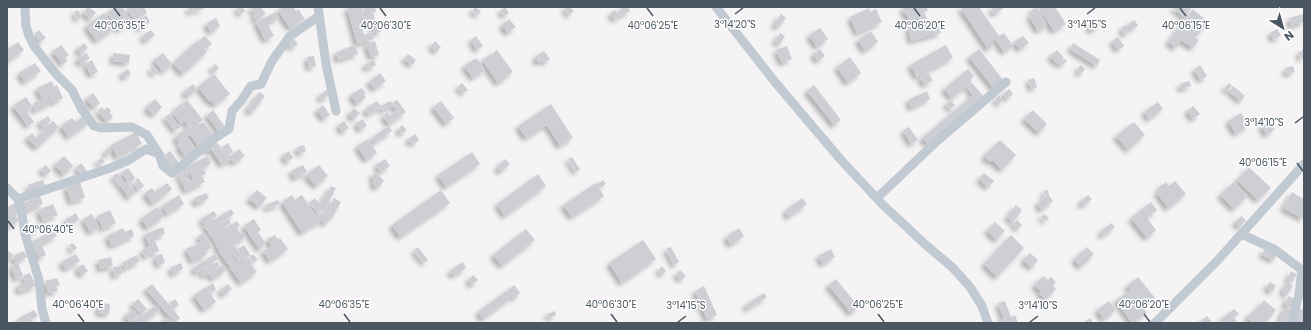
<svg xmlns="http://www.w3.org/2000/svg" width="1311" height="330" viewBox="0 0 1311 330" font-family="Poppins,sans-serif">
<defs>
<filter id="shadow"><feDropShadow dx="-3.5" dy="3.5" stdDeviation="2" flood-color="#0004"/></filter>
</defs>
<rect width="100%" height="100%" fill="#f5f3f3"/>
<g fill="#cdcfd5" filter="url(#shadow)">
<polygon points="88,7 96,12 91,19 83,13"/>
<polygon points="115,7 122,7 132,21 119,30 107,13"/>
<polygon points="129,7 144,7 147,13 134,20 127,8"/>
<polygon points="188,7 204,7 204,9 189,12"/>
<polygon points="236,7 243,7 245,12 240,14"/>
<polygon points="250,7 261,7 266,14 256,20 253,16 257,13 256,11 254,13"/>
<polygon points="283,7 293,7 296,11 298,9 305,19 291,28 290,26 289,27 278,10"/>
<polygon points="347,7 362,7 365,19 365,16 373,13 375,19 361,23 364,35 372,32 374,39 357,44"/>
<polygon points="363,7 375,7 376,12 365,14"/>
<polygon points="475,7 481,11 478,15 472,11"/>
<polygon points="505,7 509,13 505,16 500,11"/>
<polygon points="563,7 570,7 574,11 569,15"/>
<polygon points="624,7 628,7 630,11 621,16 618,11"/>
<polygon points="904,7 926,7 928,10 924,13 927,18 920,22 918,19 912,24 902,8"/>
<polygon points="960,7 979,7 999,36 992,41 994,45 988,49"/>
<polygon points="994,7 1005,7 995,14 991,9"/>
<polygon points="1037,7 1047,25 1038,31 1029,16 1033,14 1031,10"/>
<polygon points="1038,7 1055,7 1066,24 1054,31"/>
<polygon points="1172,7 1189,7 1191,9 1184,17"/>
<polygon points="869,8 870,12 876,9 882,22 857,33 850,17"/>
<polygon points="1193,9 1208,22 1196,37 1180,24"/>
<polygon points="78,10 82,17 77,19 74,12"/>
<polygon points="614,10 620,16 616,20 610,14"/>
<polygon points="276,12 279,18 267,23 274,36 265,40 256,22"/>
<polygon points="104,13 115,28 97,41 86,26"/>
<polygon points="781,14 786,18 779,27 774,24"/>
<polygon points="1304,14 1304,22 1291,26 1289,18"/>
<polygon points="146,15 150,22 140,29 135,22"/>
<polygon points="216,18 220,26 211,32 206,24"/>
<polygon points="1095,18 1101,23 1093,31 1088,26"/>
<polygon points="509,19 516,27 508,33 502,25"/>
<polygon points="937,19 941,33 911,41 908,27"/>
<polygon points="1134,20 1138,25 1132,30 1128,24"/>
<polygon points="380,21 381,32 374,33 373,23"/>
<polygon points="1126,25 1130,31 1125,35 1121,28"/>
<polygon points="1180,26 1199,40 1193,48 1181,40 1176,48 1168,42"/>
<polygon points="820,28 828,39 817,47 809,35"/>
<polygon points="1277,29 1281,35 1274,40 1270,33"/>
<polygon points="39,30 46,38 40,42 34,34"/>
<polygon points="151,30 155,35 146,41 142,36"/>
<polygon points="871,31 878,42 865,51 858,40"/>
<polygon points="780,33 785,36 780,44 775,41"/>
<polygon points="1004,33 1013,46 1004,52 995,39"/>
<polygon points="205,36 212,44 205,49 199,40"/>
<polygon points="476,36 483,46 477,50 471,40"/>
<polygon points="1023,36 1029,43 1020,49 1014,42"/>
<polygon points="1118,37 1124,46 1118,50 1112,41"/>
<polygon points="294,39 298,44 292,48 288,43"/>
<polygon points="197,41 207,52 183,74 173,63"/>
<polygon points="375,41 379,55 371,57 366,44"/>
<polygon points="435,41 441,47 436,52 431,46"/>
<polygon points="18,42 24,50 9,61 7,59 7,50"/>
<polygon points="84,43 88,48 81,54 77,49"/>
<polygon points="1073,43 1100,60 1097,66 1070,49"/>
<polygon points="61,45 69,55 65,58 67,61 63,64 53,52"/>
<polygon points="355,45 358,54 338,60 336,52"/>
<polygon points="946,45 953,58 917,77 910,65"/>
<polygon points="787,46 792,59 782,63 776,50"/>
<polygon points="820,49 825,56 818,61 813,54"/>
<polygon points="979,49 1004,81 994,89 969,57"/>
<polygon points="1304,49 1304,58 1302,59 1298,53"/>
<polygon points="497,50 513,72 508,76 492,54"/>
<polygon points="1057,50 1064,58 1061,61 1065,59 1067,61 1062,65 1059,62 1057,64 1050,56"/>
<polygon points="544,51 550,59 545,63 543,60 539,63 535,57"/>
<polygon points="86,53 90,58 81,64 77,59"/>
<polygon points="113,53 130,55 129,63 113,61"/>
<polygon points="163,53 172,64 163,72 154,60"/>
<polygon points="408,54 416,60 412,65 404,59"/>
<polygon points="491,54 507,77 498,83 482,60"/>
<polygon points="314,56 316,66 309,68 307,57"/>
<polygon points="850,57 861,73 848,83 837,67"/>
<polygon points="476,58 485,70 473,78 464,66"/>
<polygon points="92,60 98,72 91,75 85,64"/>
<polygon points="374,60 376,65 367,69 365,64"/>
<polygon points="35,63 41,71 25,82 19,73"/>
<polygon points="215,64 219,68 215,72 211,68"/>
<polygon points="1081,65 1085,69 1081,74 1077,70"/>
<polygon points="1200,65 1207,76 1201,80 1194,70"/>
<polygon points="153,66 158,71 155,75 150,69"/>
<polygon points="1293,66 1295,72 1287,74 1285,68"/>
<polygon points="128,69 131,74 125,78 121,74"/>
<polygon points="968,69 974,76 970,80 972,82 952,98 944,89"/>
<polygon points="380,73 386,81 375,89 369,82"/>
<polygon points="928,73 933,80 925,85 920,78"/>
<polygon points="214,74 230,94 215,105 210,100 209,101 198,87"/>
<polygon points="1034,78 1037,87 1032,89 1028,80"/>
<polygon points="52,81 54,86 57,85 63,98 53,103 47,93 46,93 51,103 35,111 33,106 35,105 34,103 42,99 37,88"/>
<polygon points="1189,81 1191,86 1181,89 1180,84"/>
<polygon points="462,83 468,90 463,93 458,87"/>
<polygon points="972,83 984,97 928,144 922,138 973,95 967,87"/>
<polygon points="1229,83 1232,86 1227,91 1224,89"/>
<polygon points="193,84 197,89 188,97 184,92"/>
<polygon points="814,85 841,120 834,125 807,91"/>
<polygon points="1233,86 1245,96 1241,101 1229,91"/>
<polygon points="361,88 366,93 364,95 366,97 357,104 351,95"/>
<polygon points="1009,89 1013,94 1007,99 1003,94"/>
<polygon points="326,90 330,94 322,100 319,96"/>
<polygon points="927,91 930,99 911,108 908,100"/>
<polygon points="259,92 265,96 252,113 247,109"/>
<polygon points="93,93 100,103 94,108 86,99"/>
<polygon points="999,95 1003,101 999,104 995,99"/>
<polygon points="26,97 32,106 29,108 30,110 27,112 34,122 28,126 13,106"/>
<polygon points="155,99 162,107 154,115 146,108"/>
<polygon points="187,100 203,120 197,124 182,104"/>
<polygon points="397,100 406,112 401,116 393,105 383,111 380,107 369,115 365,109 377,101 381,106 390,101 392,103"/>
<polygon points="951,100 955,106 950,109 946,104"/>
<polygon points="441,101 454,118 446,124 433,107"/>
<polygon points="1158,102 1163,109 1149,119 1144,112"/>
<polygon points="181,104 194,121 188,126 185,121 181,124 173,113 176,111 175,109"/>
<polygon points="551,104 573,138 560,146 547,125 526,138 518,126"/>
<polygon points="323,105 330,115 324,119 317,110"/>
<polygon points="1193,106 1200,114 1193,119 1187,111"/>
<polygon points="102,107 104,110 108,107 111,111 110,113 113,117 107,122 98,111"/>
<polygon points="354,108 360,113 354,119 349,114"/>
<polygon points="213,110 226,128 219,132 207,115"/>
<polygon points="1033,110 1047,124 1039,133 1024,119"/>
<polygon points="396,111 400,117 389,124 383,116 388,112 390,116"/>
<polygon points="1241,113 1249,125 1236,134 1228,121"/>
<polygon points="170,114 180,127 175,131 165,117"/>
<polygon points="85,115 90,122 69,137 61,126 72,118 75,122"/>
<polygon points="48,116 51,121 43,127 39,122"/>
<polygon points="363,119 367,126 360,130 356,123"/>
<polygon points="1268,120 1275,129 1267,135 1261,126"/>
<polygon points="53,121 59,127 37,148 27,138 32,133 36,138"/>
<polygon points="344,121 349,128 343,132 338,125"/>
<polygon points="203,122 213,134 207,139 197,126"/>
<polygon points="1134,122 1145,135 1128,150 1116,136"/>
<polygon points="194,123 207,141 199,147 190,135 179,143 175,137"/>
<polygon points="402,125 407,130 402,134 398,130"/>
<polygon points="389,126 392,131 375,143 371,138"/>
<polygon points="909,127 918,140 911,144 903,130"/>
<polygon points="136,132 142,144 117,157 111,145"/>
<polygon points="415,134 419,140 414,144 413,142 411,143 408,139"/>
<polygon points="188,138 196,150 185,156 178,145"/>
<polygon points="368,139 377,153 366,160 357,146"/>
<polygon points="215,140 230,160 222,165 211,149 208,152 205,148"/>
<polygon points="1000,140 1016,155 1002,170 992,160 990,162 984,156"/>
<polygon points="228,143 233,152 227,156 222,147"/>
<polygon points="304,145 306,151 300,154 297,147"/>
<polygon points="108,148 112,151 107,156 104,153"/>
<polygon points="239,149 245,156 234,163 229,157"/>
<polygon points="170,151 180,164 173,169 164,156"/>
<polygon points="289,151 293,158 287,162 283,155"/>
<polygon points="472,152 480,164 446,187 438,175"/>
<polygon points="64,156 73,166 64,175 55,165"/>
<polygon points="208,156 211,164 186,176 182,169"/>
<polygon points="572,157 580,169 576,172 568,159"/>
<polygon points="102,158 105,162 100,165 97,161"/>
<polygon points="385,159 390,166 381,172 376,165"/>
<polygon points="505,159 510,164 501,172 497,167"/>
<polygon points="81,163 87,171 82,175 76,168"/>
<polygon points="46,165 51,171 46,175 41,169"/>
<polygon points="303,165 307,172 295,178 291,171"/>
<polygon points="319,165 328,176 316,186 306,175"/>
<polygon points="1249,167 1271,188 1258,200 1237,180"/>
<polygon points="128,168 135,178 129,183 121,173"/>
<polygon points="204,169 206,174 193,179 191,174"/>
<polygon points="182,171 185,178 187,177 189,182 202,176 205,182 186,191 178,173"/>
<polygon points="376,172 384,181 377,188 372,183 375,180 371,176"/>
<polygon points="117,173 121,177 116,181 113,176"/>
<polygon points="984,173 994,181 988,187 979,179"/>
<polygon points="538,174 546,186 505,216 497,204"/>
<polygon points="121,178 124,183 127,181 135,193 129,198 117,181"/>
<polygon points="138,178 144,186 138,190 134,184 137,182 135,180"/>
<polygon points="43,180 46,187 30,192 28,185"/>
<polygon points="603,180 606,184 600,188 597,184"/>
<polygon points="1175,181 1186,194 1168,208 1157,193 1161,189 1159,187 1166,182 1169,186"/>
<polygon points="80,182 85,198 71,202 66,186"/>
<polygon points="1234,182 1247,197 1234,209 1220,195"/>
<polygon points="167,183 172,189 153,204 145,193 152,188 155,192"/>
<polygon points="596,183 604,196 572,217 563,205"/>
<polygon points="331,186 336,188 326,207 320,204"/>
<polygon points="257,190 267,198 259,207 249,199"/>
<polygon points="441,190 450,203 400,237 392,225"/>
<polygon points="1048,190 1049,194 1044,195 1043,191"/>
<polygon points="1292,192 1304,199 1304,219 1283,208"/>
<polygon points="206,193 209,198 197,204 194,198"/>
<polygon points="1048,194 1053,201 1042,210 1037,204"/>
<polygon points="179,195 184,204 167,214 162,206"/>
<polygon points="292,195 312,226 302,233 282,202"/>
<polygon points="302,195 320,222 313,226 296,199"/>
<polygon points="1088,195 1092,199 1084,206 1080,202"/>
<polygon points="40,196 43,204 24,212 21,204"/>
<polygon points="315,198 324,210 318,214 309,203"/>
<polygon points="334,198 341,202 332,218 325,214"/>
<polygon points="802,198 807,204 789,217 785,211"/>
<polygon points="278,200 280,204 267,209 266,205"/>
<polygon points="1151,202 1157,210 1147,218 1156,230 1147,238 1131,218"/>
<polygon points="15,203 20,211 15,215 19,221 7,229 7,208"/>
<polygon points="53,204 58,215 43,221 38,210"/>
<polygon points="1016,205 1022,210 1013,222 1007,217"/>
<polygon points="157,207 164,216 148,228 141,219"/>
<polygon points="231,209 234,214 208,231 204,226"/>
<polygon points="110,210 116,223 103,229 97,216"/>
<polygon points="214,211 217,216 204,224 201,219"/>
<polygon points="322,212 330,219 326,224 318,218"/>
<polygon points="76,213 79,220 68,226 65,220"/>
<polygon points="92,214 99,228 90,232 83,219"/>
<polygon points="1044,214 1049,218 1046,221 1041,217"/>
<polygon points="1241,216 1246,220 1240,227 1235,223"/>
<polygon points="229,219 231,223 210,236 208,231"/>
<polygon points="254,219 261,230 258,232 266,244 259,249 244,226"/>
<polygon points="1017,220 1022,225 1018,229 1013,223"/>
<polygon points="237,221 240,226 237,228 240,233 243,232 246,237 220,253 215,242 230,233 214,241 211,236"/>
<polygon points="995,222 1005,231 997,240 987,231"/>
<polygon points="1111,223 1115,227 1103,236 1100,232"/>
<polygon points="35,226 37,231 32,234 30,229"/>
<polygon points="163,227 165,234 154,238 159,251 152,254 145,234"/>
<polygon points="123,228 125,232 132,229 134,236 112,246 107,236"/>
<polygon points="739,228 744,236 731,245 726,237"/>
<polygon points="526,229 535,240 502,266 493,255"/>
<polygon points="54,230 57,236 41,244 46,255 39,258 31,242"/>
<polygon points="204,233 212,247 207,250 198,236"/>
<polygon points="275,235 278,239 280,238 288,249 270,261 263,251 272,246 267,239"/>
<polygon points="1011,235 1024,248 997,277 984,264"/>
<polygon points="643,240 656,259 622,283 609,263"/>
<polygon points="200,242 207,254 200,259 192,247"/>
<polygon points="73,243 77,248 73,251 69,245"/>
<polygon points="234,245 244,260 246,259 248,261 249,261 257,272 241,283 231,269 239,263 229,249"/>
<polygon points="244,245 251,256 253,254 258,260 254,262 249,256 246,258 245,256 243,257 238,249"/>
<polygon points="191,246 198,259 193,262 186,249"/>
<polygon points="148,247 151,254 145,257 142,250"/>
<polygon points="418,247 428,260 424,263 414,250"/>
<polygon points="671,247 679,262 674,265 666,249"/>
<polygon points="1087,247 1094,254 1081,267 1074,259"/>
<polygon points="227,249 237,264 231,268 220,253"/>
<polygon points="831,249 835,257 823,264 818,256"/>
<polygon points="1264,249 1277,253 1274,260 1262,255"/>
<polygon points="8,251 13,254 11,259 7,258"/>
<polygon points="24,251 27,257 16,263 13,256"/>
<polygon points="1030,253 1038,260 1032,268 1023,260"/>
<polygon points="76,254 80,261 66,269 61,262"/>
<polygon points="162,254 165,263 158,265 155,256"/>
<polygon points="215,254 218,259 210,264 207,259"/>
<polygon points="137,255 140,261 125,269 122,263"/>
<polygon points="111,257 113,266 100,269 98,260"/>
<polygon points="206,260 209,265 196,273 193,268"/>
<polygon points="217,262 220,266 204,276 201,272"/>
<polygon points="463,262 466,268 454,276 450,271"/>
<polygon points="18,263 23,276 16,279 12,269 13,268 12,265"/>
<polygon points="181,263 183,269 173,274 170,268"/>
<polygon points="83,264 88,271 82,275 77,268"/>
<polygon points="223,265 226,270 213,279 209,274"/>
<polygon points="121,266 122,274 114,276 113,267"/>
<polygon points="662,266 666,271 663,275 658,270"/>
<polygon points="680,270 686,276 681,280 676,274"/>
<polygon points="1291,271 1297,274 1292,282 1287,280"/>
<polygon points="30,273 36,286 20,292 17,286 26,282 23,276"/>
<polygon points="473,275 478,280 472,285 468,280"/>
<polygon points="1043,276 1048,280 1051,277 1056,282 1053,285 1056,289 1046,299 1039,293 1041,291 1034,285"/>
<polygon points="1138,277 1155,298 1144,306 1133,293 1147,313 1132,323 1116,300 1131,290 1127,286"/>
<polygon points="57,278 60,285 56,286 58,291 48,293 45,281"/>
<polygon points="836,279 859,307 851,313 828,285"/>
<polygon points="1270,282 1276,286 1272,292 1266,287"/>
<polygon points="1287,282 1293,286 1287,295 1282,292"/>
<polygon points="213,283 216,290 211,293 207,287"/>
<polygon points="152,284 180,318 175,323 146,289"/>
<polygon points="228,284 232,289 224,295 220,290"/>
<polygon points="514,285 520,293 514,299 507,291"/>
<polygon points="704,286 717,315 707,319 695,291"/>
<polygon points="206,287 216,302 204,310 194,295"/>
<polygon points="506,291 511,298 483,319 478,312"/>
<polygon points="764,293 767,297 748,309 745,305"/>
<polygon points="1289,296 1295,299 1291,308 1284,304"/>
<polygon points="138,299 147,309 141,314 132,304"/>
<polygon points="175,299 179,305 174,309 170,303"/>
<polygon points="1264,300 1276,310 1266,322 1254,312"/>
<polygon points="1005,301 1011,317 1015,315 1018,323 1002,323 1001,320 1004,319 998,303"/>
<polygon points="1109,301 1116,310 1104,319 1097,310"/>
<polygon points="100,303 110,304 109,314 98,313"/>
<polygon points="156,305 160,310 147,320 143,315"/>
<polygon points="1284,308 1292,310 1289,323 1279,323"/>
<polygon points="133,309 138,315 130,322 125,316"/>
<polygon points="1234,309 1239,314 1234,318 1238,323 1220,323 1219,321"/>
<polygon points="1300,309 1304,310 1304,323 1296,323"/>
<polygon points="34,310 38,316 25,323 21,323 18,319"/>
<polygon points="555,311 556,315 549,318 547,314"/>
<polygon points="1252,311 1266,323 1254,323 1247,318"/>
<polygon points="141,315 147,323 138,323 135,320"/>
<polygon points="1207,316 1213,323 1203,323 1201,321"/>
<polygon points="167,317 172,323 162,322"/>
<polygon points="1090,318 1093,323 1083,323"/>
</g>
<g fill="none" stroke-linecap="round" stroke-linejoin="round">
<g stroke="#c1cad2" stroke-width="9">
<polyline points="25,7 26,26 29,36 34,46 56,74 72,90 81,108 94,126 101,128 132,127 147,135 159,154"/>
<polyline points="318,7 326,64 336,111"/>
<polyline points="716,7 775,82 841,160 883,205 927,246 952,267 970,287 982,306 988,323"/>
<polyline points="7,188 18,199 22,214 25,234 39,280 42,309 46,323"/>
<polyline points="877,198 937,141 1006,82"/>
<polyline points="18,199 110,168 129,160 146,149 159,154 163,166 172,173 190,159 212,140 229,129 232,111 241,101 251,86 261,84 272,61 290,36 319,16"/>
<polyline points="1241,234 1274,249 1302,270 1304,269"/>
<polyline points="1155,323 1217,261 1304,164"/>
<polyline points="1292,323 1299,294 1302,270"/>
</g>
</g>
<path fill="none" stroke="#4a5661" stroke-width="1.5" d="M114 8 120 16M380 8 386 16M647 8 653 16M914 8 920 16M1180 8 1186 16M735 14 743 8M1087 14 1095 8M1295 123 1303 117M1297 163 1303 171M8 221 14 229M78 314 84 322M344 314 350 322M611 314 617 322M878 314 884 322M1144 314 1150 322M678 322 686 316M1030 322 1038 316"/>
<g font-size="10" text-anchor="middle" fill="#4a5661" stroke="#fff" stroke-width="3" stroke-linejoin="round" paint-order="stroke">
<text x="735" y="28">3°14'20"S</text>
<text x="1087" y="28">3°14'15"S</text>
<text x="120" y="29">40°06'35"E</text>
<text x="386" y="29">40°06'30"E</text>
<text x="653" y="29">40°06'25"E</text>
<text x="1186" y="29">40°06'15"E</text>
<text x="920" y="29">40°06'20"E</text>
<text x="1264" y="126">3°14'10"S</text>
<text x="1263" y="166">40°06'15"E</text>
<text x="48" y="233">40°06'40"E</text>
<text x="78" y="308">40°06'40"E</text>
<text x="344" y="308">40°06'35"E</text>
<text x="611" y="308">40°06'30"E</text>
<text x="878" y="308">40°06'25"E</text>
<text x="1144" y="308">40°06'20"E</text>
<text x="686" y="309">3°14'15"S</text>
<text x="1038" y="309">3°14'10"S</text>
</g>
<rect width="1311" height="330" fill="none" stroke="#4a5661" stroke-width="16"/>
<g transform="translate(1283 28) rotate(143)" stroke="#ffffff" stroke-width="3" paint-order="stroke">
<path d="M0-3L7 15L0 10L-7 15Z" fill="#4a5661"/>
<text y="-6" font-size="11" font-weight="bold" text-anchor="middle" fill="#4a5661">N</text>
</g>
</svg>
